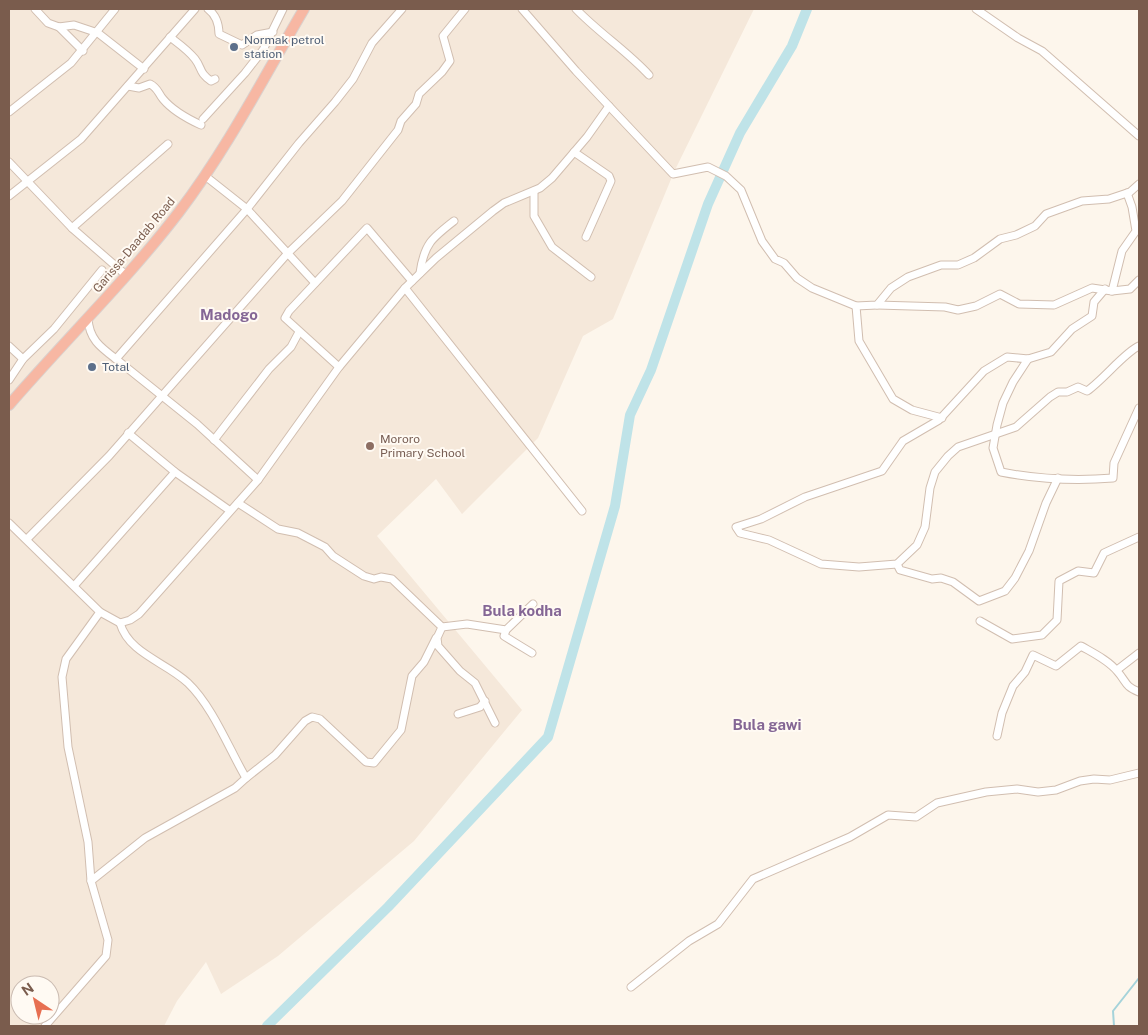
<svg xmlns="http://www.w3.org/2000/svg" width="1148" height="1035" viewBox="0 0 1148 1035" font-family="'Public Sans',sans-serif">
<rect width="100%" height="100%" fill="#fdf6ec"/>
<path fill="#f5e8da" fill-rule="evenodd" d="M9 9H754L674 172 613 319 583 336 538 438 462 514 436 479 377 536 522 710 414 841 278 956 221 994 206 962 177 1001 164 1026H9ZM20 985H50V1015H20Z"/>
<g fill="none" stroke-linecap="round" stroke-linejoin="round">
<polyline stroke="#a5d3da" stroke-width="2" points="1114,1026 1113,1011 1139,978"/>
<polyline stroke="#bfe3e8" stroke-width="10" points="267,1026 388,907 548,737 615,506 630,415 651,370 708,204 740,133 792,46 807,9"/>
<defs>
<g id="minor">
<polyline points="35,9 48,23 59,27 74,25 98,33 144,69"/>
<path d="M208 9C216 15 219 23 219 34L242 45 257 35 273 32"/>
<polyline points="522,9 576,71 673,174 708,167 726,176 741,190 762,241 775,259 784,263 797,278 812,288 856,306 877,305 891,288 908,277 941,265 958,265 974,258 1000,239 1016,235 1035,226 1046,214 1082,201 1109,199 1130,192 1139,184"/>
<path d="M576 9C599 33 627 51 649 75"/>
<polyline points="976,9 1018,38 1042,51 1139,136"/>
<polyline points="59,27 83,51"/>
<path d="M170 37C179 44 188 50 195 59 202 68 199 73 211 81L215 79"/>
<path d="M128 86 139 88 150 84C158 88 158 93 163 99 172 110 188 119 201 125"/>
<polyline points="9,112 71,63 115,9"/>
<polyline points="203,119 245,73 263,50 283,9"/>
<polyline points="574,152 609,176 611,181 586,237"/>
<polyline points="9,162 72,228 126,275"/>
<polyline points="204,175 247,209 315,283"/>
<polyline points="534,191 534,216 552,247 591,277"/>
<polyline points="9,196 81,139 195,9"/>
<polyline points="72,228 168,144"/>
<path d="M420 273C424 244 432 238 454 221"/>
<polyline points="405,288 582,511"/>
<path d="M1105 289 1094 302 1092 316 1072 329 1051 352 1028 359 1007 357 984 371 939 420 903 441 882 471 805 497 761 519 736 527 740 533 769 540 821 564 859 567 897 564 917 545 925 527 930 488 935 472 948 456 958 447 1016 427 1050 397 1058 392H1067L1078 387 1087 391C1103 380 1125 352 1139 346"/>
<polyline points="1112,291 1130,289 1139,280"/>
<polyline points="877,305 945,307 958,310 976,306 1000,294 1019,304 1054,305 1092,288 1112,291 1122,251 1136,231 1132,207 1127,193"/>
<polyline points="856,306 859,341 893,399 912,410 942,418"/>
<path d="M88 318C89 339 100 347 116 359"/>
<polyline points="9,346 23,359"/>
<path d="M1028 359 1013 382 1003 403 997 425 993 448 1001 472C1037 479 1076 481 1113 478L1114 463 1139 408"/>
<polyline points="339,367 285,318 289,311 367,228 412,281"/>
<polyline points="9,380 23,359 54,329 102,270"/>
<polyline points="128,433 175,472 229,510"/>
<polyline points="214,440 269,369 291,347 299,332"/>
<polyline points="258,480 197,424 116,359 247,209 299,143 335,102 353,79 372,43 402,9"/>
<polyline points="238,503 278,529 298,533 325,547 333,556 364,576 374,579 381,577 392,579 442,627 437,638 438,646 460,671 475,683 495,723"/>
<polyline points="9,523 100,612 120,623 130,620 139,614 258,480 339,367 405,288 436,258 493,211 504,203 540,188 552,178 587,137 609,106"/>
<polyline points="27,539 109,456 288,253 342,201 398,130 401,121 416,104 419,94 442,72 450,61 443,36 465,9"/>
<polyline points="897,564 900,570 932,579 941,578 953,582 979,601 1005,591 1015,578 1029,551 1046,503 1058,478"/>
<polyline points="74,586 175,472"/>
<polyline points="980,621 1012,639 1042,635 1057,620 1059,581 1078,571 1094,573 1104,553 1139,537"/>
<polyline points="442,627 467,624 506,630 533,604"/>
<polyline points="506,630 504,636 532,653"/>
<polyline points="1117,670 1139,653"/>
<polyline points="458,714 480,707 485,701"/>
<path d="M997 736 1002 713 1013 686 1025 672 1033 655 1056 666 1081 646C1093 653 1108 660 1117 671 1127 682 1124 686 1139 692"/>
<polyline points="246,778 275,755 305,721 312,717 320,719 366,762 374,763 401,730 412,676 424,662 436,638"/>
<path d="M91 881 145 838 235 788 246 778C229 749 213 707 188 683 166 662 129 654 120 623"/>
<polyline points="631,987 689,941 718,924 753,879 850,837 888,815 916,817 937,803 986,792 1017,789 1038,792 1056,790 1080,781 1094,779 1110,780 1139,773"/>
<polyline points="45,1026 106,956 108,940 91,881 88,842 68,747 62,677 66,659 100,612"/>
</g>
<path id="highway" d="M9 405C65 340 127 280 179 212 227 149 264 77 304 9"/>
</defs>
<use href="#minor" stroke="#d1beb0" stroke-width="9"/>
<use href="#highway" stroke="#dad1cd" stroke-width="12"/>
<use href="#minor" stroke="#fff" stroke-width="7"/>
<use href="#highway" stroke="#f7b7a3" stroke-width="10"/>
</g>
<g fill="#5c6f8a" stroke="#fffaf3" stroke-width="2">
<circle cx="234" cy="47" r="5"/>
<circle cx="92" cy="367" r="5"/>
</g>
<circle fill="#8d6e63" stroke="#fffaf3" stroke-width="2" cx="370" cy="446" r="5"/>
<g text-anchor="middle" stroke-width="4" stroke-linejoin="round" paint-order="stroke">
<g font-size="12" fill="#4e5e75" stroke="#fffaf3" text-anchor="start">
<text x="244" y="44">Normak petrol<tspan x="244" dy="14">station</tspan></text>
<text x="102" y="371">Total</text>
</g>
<g font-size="12" fill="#7a5c4d" stroke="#fffaf3">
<text transform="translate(134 245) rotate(-50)" y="4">Garissa-Daadab Road</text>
</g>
<g font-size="12" fill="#785e54" stroke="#fffaf3" text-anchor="start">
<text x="380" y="443">Mororo<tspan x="380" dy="14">Primary School</tspan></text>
</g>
<g font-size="15" font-weight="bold" fill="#846695" stroke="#fffaf3">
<text x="229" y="320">Madogo</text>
<text x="522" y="616">Bula kodha</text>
<text x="767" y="730">Bula gawi</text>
</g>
</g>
<rect width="1148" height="1035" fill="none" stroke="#7a5c4d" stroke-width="20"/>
<g transform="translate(35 1000) rotate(325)"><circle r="24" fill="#fffaf3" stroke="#cabbb1"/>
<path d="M0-4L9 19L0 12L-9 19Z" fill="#e76f51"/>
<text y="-8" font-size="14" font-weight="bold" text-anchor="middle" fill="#7a5c4d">N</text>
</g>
</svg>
